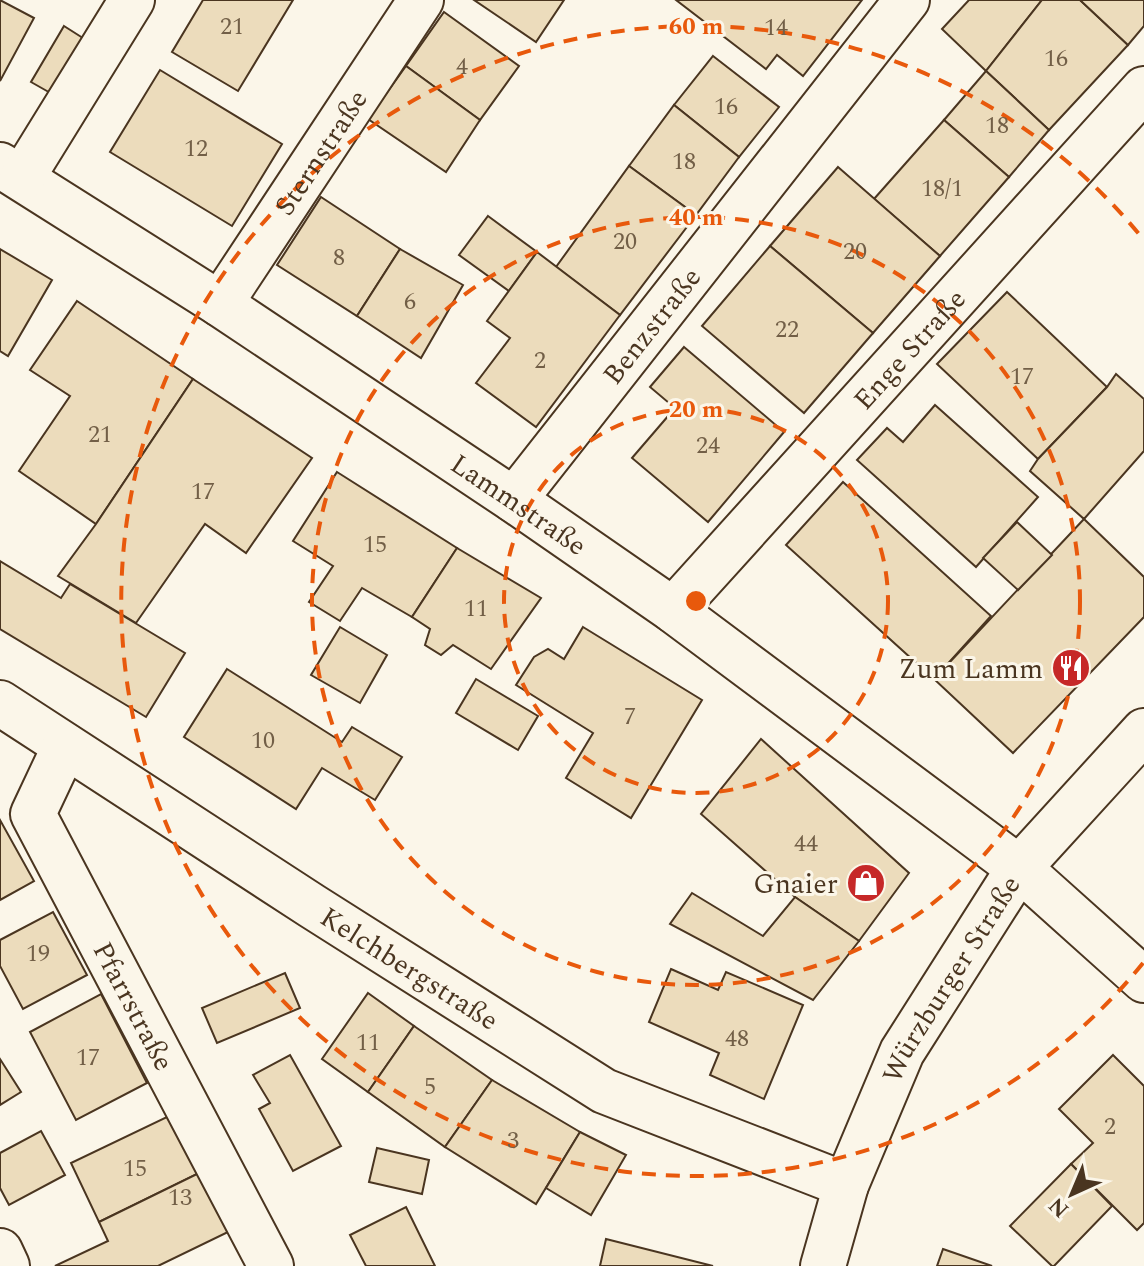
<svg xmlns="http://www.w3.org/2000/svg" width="1144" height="1266" viewBox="0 0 1144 1266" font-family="Spectral,serif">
<rect width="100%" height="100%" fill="#fbf6e9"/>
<g fill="#ecdcbc" stroke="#4a3520" stroke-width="2">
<polygon points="0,0 34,18 0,81"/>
<polygon points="203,0 293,0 238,91 172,52"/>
<polygon points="474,0 564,0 536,42"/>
<polygon points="676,0 862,0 803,76 777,55 766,69"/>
<polygon points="969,0 1042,0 986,71 942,29"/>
<polygon points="1042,0 1080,0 1128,45 1049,130 986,71"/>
<polygon points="1080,0 1144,0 1144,26 1128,45"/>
<polygon points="444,12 519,66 480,120 406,66"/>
<polygon points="64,26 86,40 54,95 31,82"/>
<polygon points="713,56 779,107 739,157 674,105"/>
<polygon points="406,66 480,120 446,172 368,119"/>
<polygon points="160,70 282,144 232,226 110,152"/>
<polygon points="986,71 1049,130 1009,177 944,120"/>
<polygon points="674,105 739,157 696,215 629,166"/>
<polygon points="944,120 1009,177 940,256 874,199"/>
<polygon points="629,166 696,215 620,315 556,267"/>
<polygon points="838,167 940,256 873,333 770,246"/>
<polygon points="321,197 400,249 357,316 277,265"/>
<polygon points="488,216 537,252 509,291 459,255"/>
<polygon points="770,246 873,333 804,413 702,326"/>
<polygon points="0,249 52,280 8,356 0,351"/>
<polygon points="400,249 463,285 421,358 357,316"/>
<polygon points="537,252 620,315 536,427 476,383 510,338 487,321"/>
<polygon points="1007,292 1107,387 1038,459 937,364"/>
<polygon points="77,301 193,379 96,524 19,471 70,396 30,370"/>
<polygon points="684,347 784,432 708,522 632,458 675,408 650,387"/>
<polygon points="1116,374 1144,399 1144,451 1084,519 1030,471 1038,459 1107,387"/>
<polygon points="193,379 312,458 246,553 205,524 136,623 58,576 96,524"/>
<polygon points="935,405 1038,497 976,567 857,460 887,428 903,442"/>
<polygon points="337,472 457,548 412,617 362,588 340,621 309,602 333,566 293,541"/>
<polygon points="843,482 991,616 934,679 786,545"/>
<polygon points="1084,519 1144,577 1144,617 1013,753 934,679"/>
<polygon points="1017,522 1052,555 1018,590 983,558"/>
<polygon points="457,548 541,598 491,669 453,645 441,655 425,645 430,629 412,617"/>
<polygon points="0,561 61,598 70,584 185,653 146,717 0,629"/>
<polygon points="340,627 387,655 360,703 311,675"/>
<polygon points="583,627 702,700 631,818 566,778 593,733 516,685 534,657 548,649 564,659"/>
<polygon points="227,669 342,742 352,727 402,757 375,800 322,768 296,809 184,737"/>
<polygon points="476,679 538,716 518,750 456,713"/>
<polygon points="761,739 909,873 859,941 795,897 701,814"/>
<polygon points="0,820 34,881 0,900"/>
<polygon points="692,893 763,936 795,897 859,941 813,1000 670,924"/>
<polygon points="53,912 87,975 23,1009 0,966 0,940"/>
<polygon points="671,969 718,990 726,972 803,1005 764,1099 710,1075 719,1053 649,1022"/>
<polygon points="285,973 300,1008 217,1043 202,1008"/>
<polygon points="368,993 414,1026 368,1092 322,1059"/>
<polygon points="101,994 147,1083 76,1120 30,1032"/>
<polygon points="414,1026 492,1080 445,1147 368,1092"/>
<polygon points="290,1055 341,1146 293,1171 259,1109 270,1103 253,1075"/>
<polygon points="1113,1055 1144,1086 1144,1223 1137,1230 1071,1164 1093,1143 1059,1109"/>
<polygon points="0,1059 21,1092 0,1105"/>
<polygon points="492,1080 580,1132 536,1204 445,1147"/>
<polygon points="171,1115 199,1173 99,1222 71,1163"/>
<polygon points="41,1131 65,1175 9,1205 0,1188 0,1153"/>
<polygon points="580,1132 626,1155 591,1215 546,1188"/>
<polygon points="377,1148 429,1160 422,1194 369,1182"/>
<polygon points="1071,1164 1112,1206 1054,1266 1052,1266 1010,1226"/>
<polygon points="199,1173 228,1232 158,1266 55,1266 108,1241 99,1222"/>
<polygon points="406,1207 435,1266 366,1266 350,1235"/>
<polygon points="606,1239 713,1266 600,1266"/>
<polygon points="943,1249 992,1266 937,1266"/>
</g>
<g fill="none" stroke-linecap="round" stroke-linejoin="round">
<defs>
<g id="minor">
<path id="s1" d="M0 165 220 304 514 500 673 610 1019 868 1144 980"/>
<polyline points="22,178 132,0"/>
<path id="s2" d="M220 304 421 0"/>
<path id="s3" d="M514 500 907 0"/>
<path id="s4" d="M673 610 1144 89"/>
<path id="s5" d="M0 703 312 906 604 1091 846 1185"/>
<path id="s6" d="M65 746 33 814 271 1266"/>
<polyline points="0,1251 7,1266"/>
</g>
<g id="major">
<path id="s7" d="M823 1266 846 1185 902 1052 1019 868 1144 731"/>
</g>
</defs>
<use href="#minor" stroke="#4a3520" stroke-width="48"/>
<use href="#major" stroke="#4a3520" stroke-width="48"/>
<use href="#minor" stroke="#fbf6e9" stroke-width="44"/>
<use href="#major" stroke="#fbf6e9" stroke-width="44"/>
</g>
<g fill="none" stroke="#e8590c" stroke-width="4" stroke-dasharray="14 10">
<circle cx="696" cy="601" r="192"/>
<circle cx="696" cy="601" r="384"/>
<path d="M1143 963A575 575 0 1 1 1143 239"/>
</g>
<defs>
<symbol id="restaurant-disc" viewBox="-11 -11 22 22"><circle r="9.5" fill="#c62828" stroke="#fbf6e9"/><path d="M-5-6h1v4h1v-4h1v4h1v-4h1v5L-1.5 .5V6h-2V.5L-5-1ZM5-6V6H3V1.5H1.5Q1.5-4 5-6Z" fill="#fff"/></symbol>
<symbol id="shop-disc" viewBox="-11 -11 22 22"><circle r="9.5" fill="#c62828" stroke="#fbf6e9"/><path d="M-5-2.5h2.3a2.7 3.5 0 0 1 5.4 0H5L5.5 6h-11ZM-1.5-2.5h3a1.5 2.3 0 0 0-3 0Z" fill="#fff"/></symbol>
</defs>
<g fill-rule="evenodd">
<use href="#restaurant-disc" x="1049" y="646" width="44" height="44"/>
<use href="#shop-disc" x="844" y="861" width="44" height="44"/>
</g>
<g text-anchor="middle" stroke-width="6" stroke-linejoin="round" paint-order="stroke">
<g font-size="24" fill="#725f47">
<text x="232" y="34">21</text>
<text x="776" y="35">14</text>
<text x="1056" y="66">16</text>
<text x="462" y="74">4</text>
<text x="726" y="114">16</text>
<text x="997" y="133">18</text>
<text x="196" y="156">12</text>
<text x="684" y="169">18</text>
<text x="942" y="196">18/1</text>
<text x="625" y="249">20</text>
<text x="855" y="259">20</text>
<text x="339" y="265">8</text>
<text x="410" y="309">6</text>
<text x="787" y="337">22</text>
<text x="540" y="368">2</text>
<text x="1022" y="384">17</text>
<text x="100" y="442">21</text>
<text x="708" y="453">24</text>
<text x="203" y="499">17</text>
<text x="375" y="552">15</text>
<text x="476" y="616">11</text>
<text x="630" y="724">7</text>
<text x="263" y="748">10</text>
<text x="806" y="851">44</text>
<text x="38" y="961">19</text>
<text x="737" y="1046">48</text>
<text x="368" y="1050">11</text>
<text x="88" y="1065">17</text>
<text x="430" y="1094">5</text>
<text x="1110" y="1134">2</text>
<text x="513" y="1148">3</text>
<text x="135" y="1176">15</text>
<text x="180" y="1205">13</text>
</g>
<g font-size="28" fill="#4a3520" stroke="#fbf6e9">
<text dy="10" stroke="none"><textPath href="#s2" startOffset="182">Sternstraße</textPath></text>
<text dy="10" stroke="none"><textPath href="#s3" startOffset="222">Benzstraße</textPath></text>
<text dy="10" stroke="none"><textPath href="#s4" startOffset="352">Enge Straße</textPath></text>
<text dy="10" stroke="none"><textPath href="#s1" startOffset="620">Lammstraße</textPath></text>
<text dy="10" stroke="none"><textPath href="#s5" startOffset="488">Kelchbergstraße</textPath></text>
<text dy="10" stroke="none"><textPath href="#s7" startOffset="316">Würzburger Straße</textPath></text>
<text dy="10" stroke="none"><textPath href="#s6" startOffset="292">Pfarrstraße</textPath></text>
</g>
<g font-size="28" fill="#4a3520" stroke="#fbf6e9" text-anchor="end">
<text x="1043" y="678">Zum Lamm</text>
<text x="838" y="893">Gnaier</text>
</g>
</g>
<circle cx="696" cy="601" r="12" fill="#e8590c" stroke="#fbf6e9" stroke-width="4"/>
<g font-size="24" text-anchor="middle" font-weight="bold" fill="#e8590c" stroke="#fbf6e9" stroke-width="6" stroke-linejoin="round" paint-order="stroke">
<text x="696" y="34">60 m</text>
<text x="696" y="225">40 m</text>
<text x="696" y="417">20 m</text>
</g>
<g transform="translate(1072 1194) rotate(224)" stroke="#fbf6e9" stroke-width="6" paint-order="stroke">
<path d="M0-6L14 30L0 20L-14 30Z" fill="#4a3520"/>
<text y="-12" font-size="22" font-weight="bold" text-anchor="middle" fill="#4a3520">N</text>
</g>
</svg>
